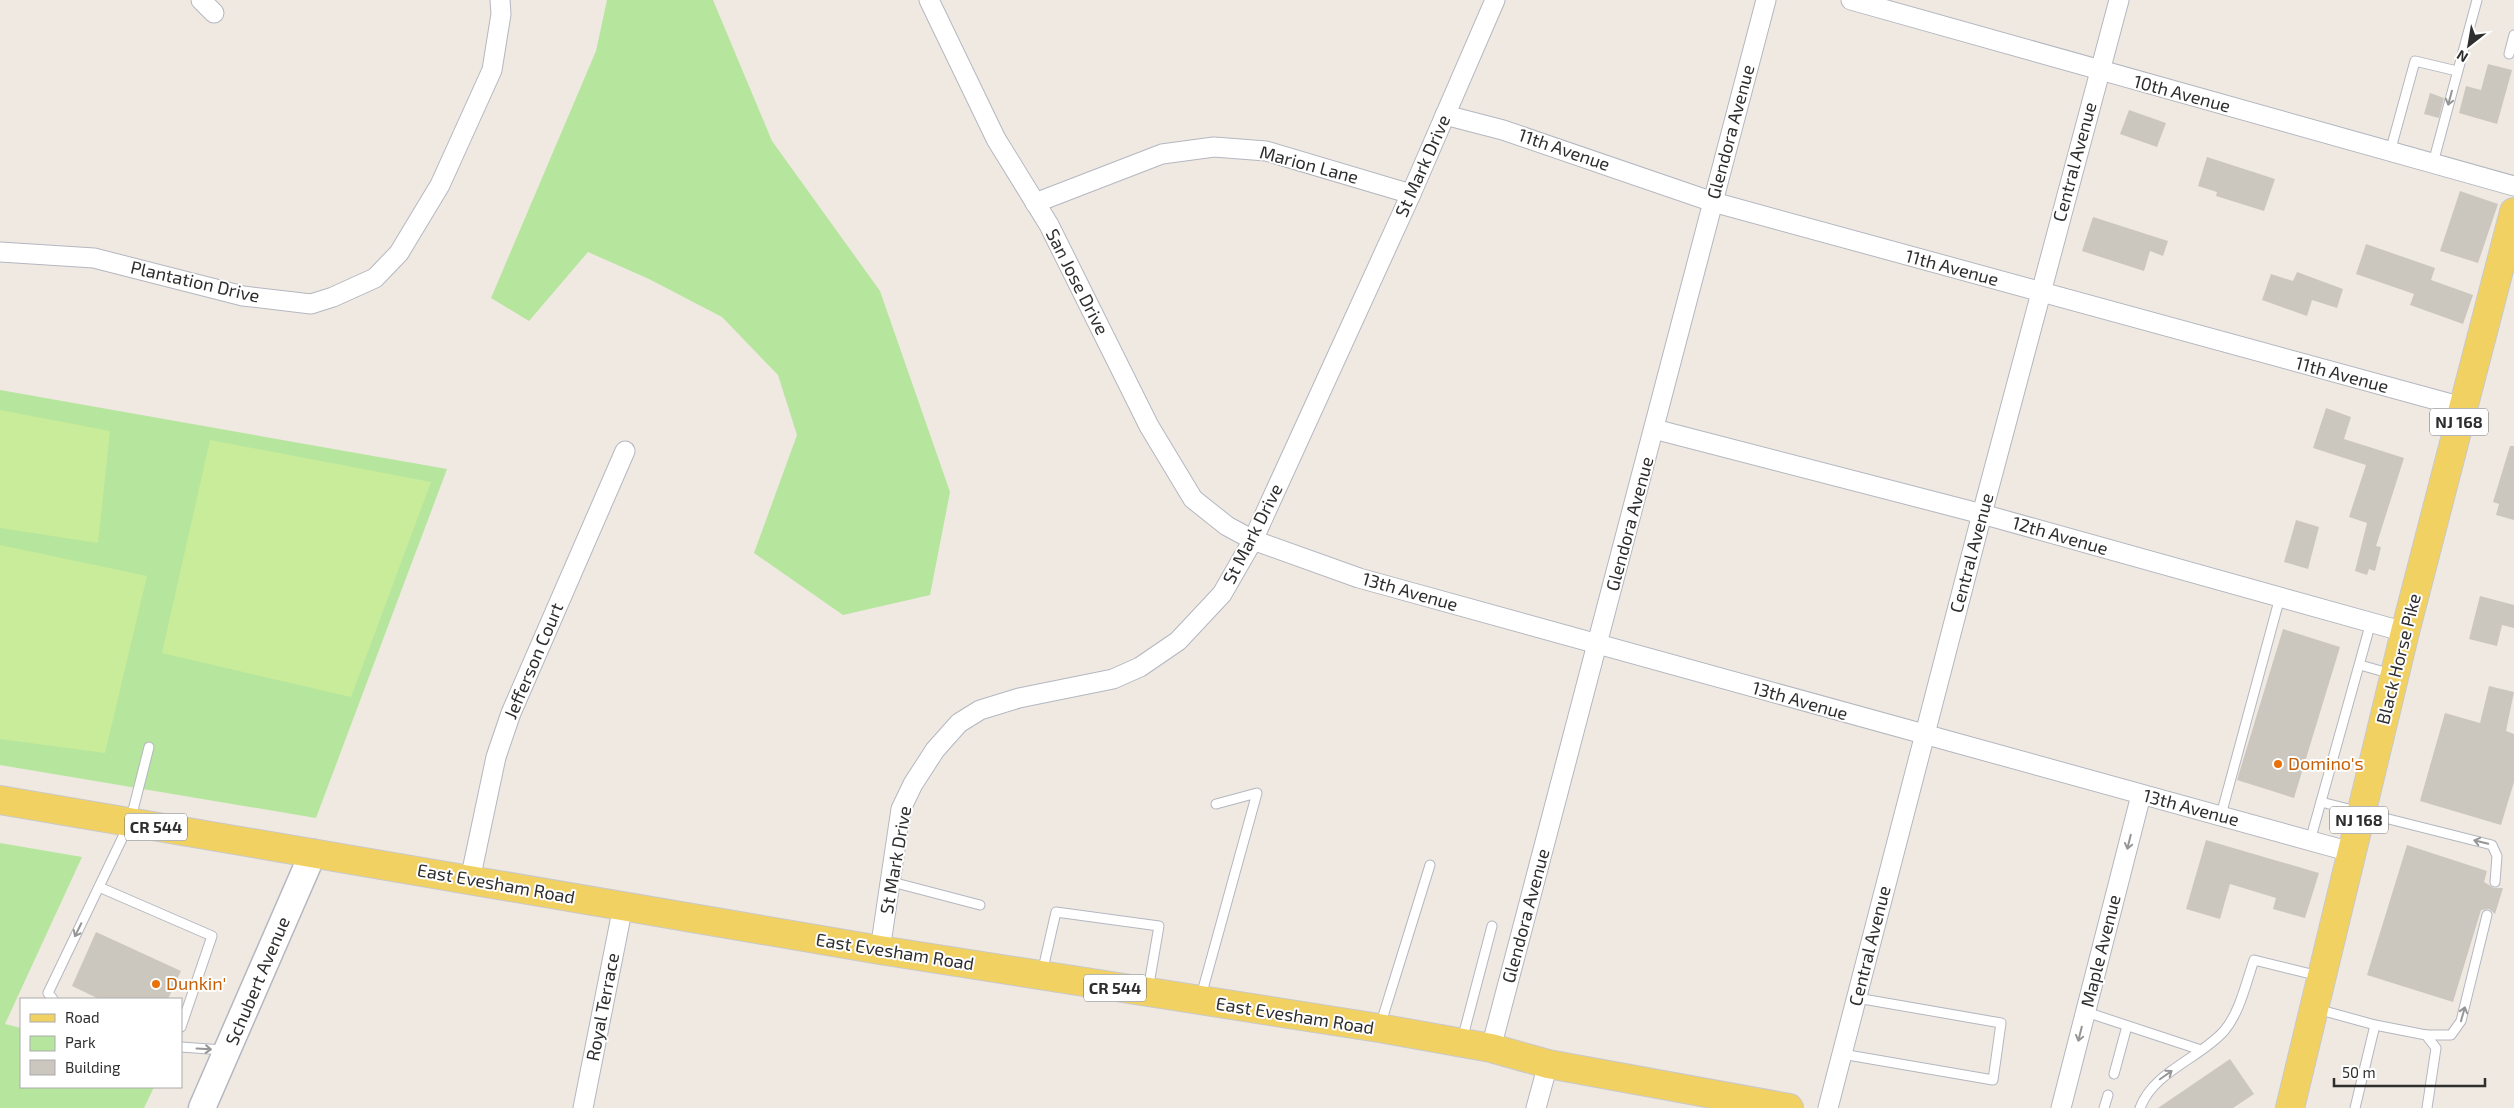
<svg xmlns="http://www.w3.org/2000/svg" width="2514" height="1108" viewBox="0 0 2514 1108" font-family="'Exo 2',sans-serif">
<rect width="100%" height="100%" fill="#efe9e1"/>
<g fill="#b6e59e">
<polygon points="607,0 713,0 772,141 880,291 950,492 930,595 843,615 754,553 797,435 778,375 722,317 649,279 588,252 529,321 491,298 596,51"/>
<polygon points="0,390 447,469 316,818 0,765"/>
<polygon points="0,843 82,857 5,1024 21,1028 21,1087 154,1087 144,1108 0,1108"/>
</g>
<g fill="#c9ec9a">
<polygon points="0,410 110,431 98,543 0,528"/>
<polygon points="210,440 431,482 351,697 162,653"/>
<polygon points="0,545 147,576 105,753 0,739"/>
</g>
<g fill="#cbc7bf">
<polygon points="2488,64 2512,70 2497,124 2459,113 2466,86 2481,90"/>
<polygon points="2430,93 2444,98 2439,118 2424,114"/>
<polygon points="2129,110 2166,123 2157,147 2120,134"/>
<polygon points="2207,157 2275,179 2264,211 2216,196 2217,192 2198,186"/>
<polygon points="2460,191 2498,204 2478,263 2440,251"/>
<polygon points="2093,217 2168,241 2163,256 2150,251 2144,271 2082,251"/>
<polygon points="2366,244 2435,268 2431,280 2473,295 2463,324 2410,305 2414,294 2356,274"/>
<polygon points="2297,272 2343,289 2337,308 2312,300 2307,316 2262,300 2271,274 2293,281"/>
<polygon points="2326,408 2351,417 2344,439 2404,458 2376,546 2381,547 2375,571 2369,569 2367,575 2355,571 2367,523 2349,517 2366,465 2313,448"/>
<polygon points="2510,446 2514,446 2514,520 2496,515 2499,504 2493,502"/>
<polygon points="2296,520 2319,527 2308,569 2284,562"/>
<polygon points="2480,596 2514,605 2514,628 2502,625 2497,646 2469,639"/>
<polygon points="2283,629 2340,647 2294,798 2237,780"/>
<polygon points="2489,686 2514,692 2506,731 2514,734 2514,782 2501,825 2420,801 2445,713 2480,723"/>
<polygon points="2206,840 2319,873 2305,918 2273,909 2276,898 2230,884 2220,919 2186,909"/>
<polygon points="2407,845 2487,871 2484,882 2494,888 2503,888 2495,914 2489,909 2481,910 2453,1002 2367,975"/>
<polygon points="96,932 181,971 168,999 99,999 72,986"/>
<polygon points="2230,1059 2254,1094 2233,1108 2158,1108"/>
</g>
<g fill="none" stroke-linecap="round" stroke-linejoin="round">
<defs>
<g id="lane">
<polyline points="2509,54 2514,35"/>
<polyline points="2390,152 2415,61 2457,71"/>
<polyline points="2433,163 2477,0"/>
<polyline points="2360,665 2392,674"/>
<polyline points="2321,802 2492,845 2497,856 2495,882"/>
<polyline points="2221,815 2280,597"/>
<polyline points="2310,841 2371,622"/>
<polyline points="892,882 980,905"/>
<polyline points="99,887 212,936 181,1027"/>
<polyline points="1042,973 1056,912 1159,926 1148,990"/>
<polyline points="1201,996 1257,793 1216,804"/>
<polyline points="53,999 48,993 130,822 149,747"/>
<polyline points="2317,1009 2375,1025 2426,1035 2436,1048 2427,1108"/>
<polyline points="2086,1012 2201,1050"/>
<polyline points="1380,1026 1430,865"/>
<polyline points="2426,1035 2451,1035 2461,1021 2487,915"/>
<polyline points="1462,1040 1492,926"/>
<polyline points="181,1047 223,1050"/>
<polyline points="1842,1054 1993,1080 2001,1023 1857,998"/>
<polyline points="2114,1074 2127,1026"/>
<polyline points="2104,1108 2108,1095"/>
<path d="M2140 1108C2154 1071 2199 1059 2224 1031 2240 1012 2246 983 2254 960L2319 976"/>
<polyline points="2355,1108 2375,1025"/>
</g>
<g id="street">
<polyline points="201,0 214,13"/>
<polyline points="929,0 996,139 1049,225 1149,426 1193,499 1227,526 1253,540 1359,578 2351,852"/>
<polyline points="1851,0 2514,186"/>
<polyline points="1445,115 1503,130 1713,202 2462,407"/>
<polyline points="1035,203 1162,154 1214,147 1266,151 1411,194"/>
<polyline points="0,252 94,258 243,296 311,304 333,297 375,278 399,253 440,185 492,70 501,14 500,0"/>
<polyline points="1654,429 1982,514 2405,632"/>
<polyline points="470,880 496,757 511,713 625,451"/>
<polyline points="880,950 901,809 913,784 935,750 959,723 980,710 1019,698 1113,679 1140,667 1178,641 1222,594 1253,540 1411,194 1495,0"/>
<polyline points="1491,1048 1766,0"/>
<polyline points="583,1108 623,906"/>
<polyline points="1536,1108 1548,1064"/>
<polyline points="1828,1108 1982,514 2119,0"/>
<polyline points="2061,1108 2141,795"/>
</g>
<polyline id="secondary" points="202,1108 313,853"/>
<g id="primary">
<polyline points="0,800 880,950 1379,1028 1491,1048 1548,1064 1789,1108"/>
<polyline points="2290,1108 2405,632 2514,212"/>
</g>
</defs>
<use href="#lane" stroke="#b4b7c1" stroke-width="11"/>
<use href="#street" stroke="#b4b7c1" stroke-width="21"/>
<use href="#secondary" stroke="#b4b7c1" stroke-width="29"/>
<use href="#primary" stroke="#c9c9c9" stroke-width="30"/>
<use href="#lane" stroke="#fff" stroke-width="9"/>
<use href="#street" stroke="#fff" stroke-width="19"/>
<use href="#secondary" stroke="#fff" stroke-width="26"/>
<use href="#primary" stroke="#f2d163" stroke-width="28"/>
</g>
<defs><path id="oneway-shaft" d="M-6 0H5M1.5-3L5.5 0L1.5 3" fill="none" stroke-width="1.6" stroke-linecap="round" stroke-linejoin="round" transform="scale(1.25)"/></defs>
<g stroke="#969696">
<use href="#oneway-shaft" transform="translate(2450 98) rotate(105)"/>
<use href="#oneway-shaft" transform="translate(2129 842) rotate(104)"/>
<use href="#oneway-shaft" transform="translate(2481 842) rotate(-166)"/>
<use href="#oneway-shaft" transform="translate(78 930) rotate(116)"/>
<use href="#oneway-shaft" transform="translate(2463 1014) rotate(-74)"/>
<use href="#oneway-shaft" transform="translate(2080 1034) rotate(104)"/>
<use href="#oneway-shaft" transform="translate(204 1049) rotate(3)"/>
<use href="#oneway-shaft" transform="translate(2166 1075) rotate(-35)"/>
</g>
<g fill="#e8710a" stroke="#fff" stroke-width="2">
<circle cx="2278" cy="764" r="5"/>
<circle cx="156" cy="984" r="5"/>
</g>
<g text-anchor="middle" stroke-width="4" stroke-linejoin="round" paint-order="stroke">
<g fill="#fff" stroke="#6d6d6d" stroke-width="1">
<rect x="2430" y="408.5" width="58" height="27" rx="4"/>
<rect x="2330" y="806.5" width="58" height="27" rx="4"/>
<rect x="125" y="813.5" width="62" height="27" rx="4"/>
<rect x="1084" y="974.5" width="62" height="27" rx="4"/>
</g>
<g font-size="16" font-weight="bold" fill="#2e2e2e">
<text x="2459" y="428">NJ 168</text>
<text x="2359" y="826">NJ 168</text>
<text x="156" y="833">CR 544</text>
<text x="1115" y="994">CR 544</text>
</g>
<g font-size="18" fill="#2e2e2e" stroke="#fff">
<text transform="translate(2182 94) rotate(15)" y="6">10th Avenue</text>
<text transform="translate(1731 132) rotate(-75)" y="6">Glendora Avenue</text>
<text transform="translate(1564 150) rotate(19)" y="6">11th Avenue</text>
<text transform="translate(2075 162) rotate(-75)" y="6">Central Avenue</text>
<text transform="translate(1309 165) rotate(15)" y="6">Marion Lane</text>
<text transform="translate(1423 166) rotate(-66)" y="6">St Mark Drive</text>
<text transform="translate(1952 268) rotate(15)" y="6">11th Avenue</text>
<text transform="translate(195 282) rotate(13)" y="6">Plantation Drive</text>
<text transform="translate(1077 282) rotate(63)" y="6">San Jose Drive</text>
<text transform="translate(2342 375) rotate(15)" y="6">11th Avenue</text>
<text transform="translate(1630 524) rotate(-75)" y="6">Glendora Avenue</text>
<text transform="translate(1253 534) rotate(-63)" y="6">St Mark Drive</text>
<text transform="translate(2060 536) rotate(16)" y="6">12th Avenue</text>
<text transform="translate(1972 553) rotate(-75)" y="6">Central Avenue</text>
<text transform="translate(1410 592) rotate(16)" y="6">13th Avenue</text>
<text transform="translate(2399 659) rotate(-76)" y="6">Black Horse Pike</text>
<text transform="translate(534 661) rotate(-67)" y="6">Jefferson Court</text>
<text transform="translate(1800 701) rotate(16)" y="6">13th Avenue</text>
<text transform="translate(2191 808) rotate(15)" y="6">13th Avenue</text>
<text transform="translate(896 860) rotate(-80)" y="6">St Mark Drive</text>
<text transform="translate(496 884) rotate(10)" y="6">East Evesham Road</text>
<text transform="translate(1526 916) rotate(-75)" y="6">Glendora Avenue</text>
<text transform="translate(1870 946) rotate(-76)" y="6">Central Avenue</text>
<text transform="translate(2101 951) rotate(-76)" y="6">Maple Avenue</text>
<text transform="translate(895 952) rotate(9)" y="6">East Evesham Road</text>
<text transform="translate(258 981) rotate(-67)" y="6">Schubert Avenue</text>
<text transform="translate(603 1007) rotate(-79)" y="6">Royal Terrace</text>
<text transform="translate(1295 1016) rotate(9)" y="6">East Evesham Road</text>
</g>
<g font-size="18" fill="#c56008" stroke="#fff" text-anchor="start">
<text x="2288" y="770">Domino's</text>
<text x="166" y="990">Dunkin'</text>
</g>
</g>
<rect x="20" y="998" width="162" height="90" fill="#ffffff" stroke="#ababab"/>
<rect x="30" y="1014" width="25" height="8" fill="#f2d163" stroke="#ababab"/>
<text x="65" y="1023" font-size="15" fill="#2e2e2e">Road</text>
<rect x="30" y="1036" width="25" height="15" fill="#b6e59e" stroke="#ababab"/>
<text x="65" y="1048" font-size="15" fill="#2e2e2e">Park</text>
<rect x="30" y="1060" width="25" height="15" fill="#cbc7bf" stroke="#ababab"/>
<text x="65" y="1073" font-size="15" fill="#2e2e2e">Building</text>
<g transform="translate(2469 45) rotate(211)" stroke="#ffffff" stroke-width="4" paint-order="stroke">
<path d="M0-4L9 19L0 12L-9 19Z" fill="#2e2e2e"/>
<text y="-8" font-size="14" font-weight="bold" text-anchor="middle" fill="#2e2e2e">N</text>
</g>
<path d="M2334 1078v8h151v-8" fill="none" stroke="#2e2e2e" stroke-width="2.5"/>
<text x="2342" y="1078" font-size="15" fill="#2e2e2e" stroke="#ffffff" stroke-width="4" paint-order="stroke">50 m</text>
</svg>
